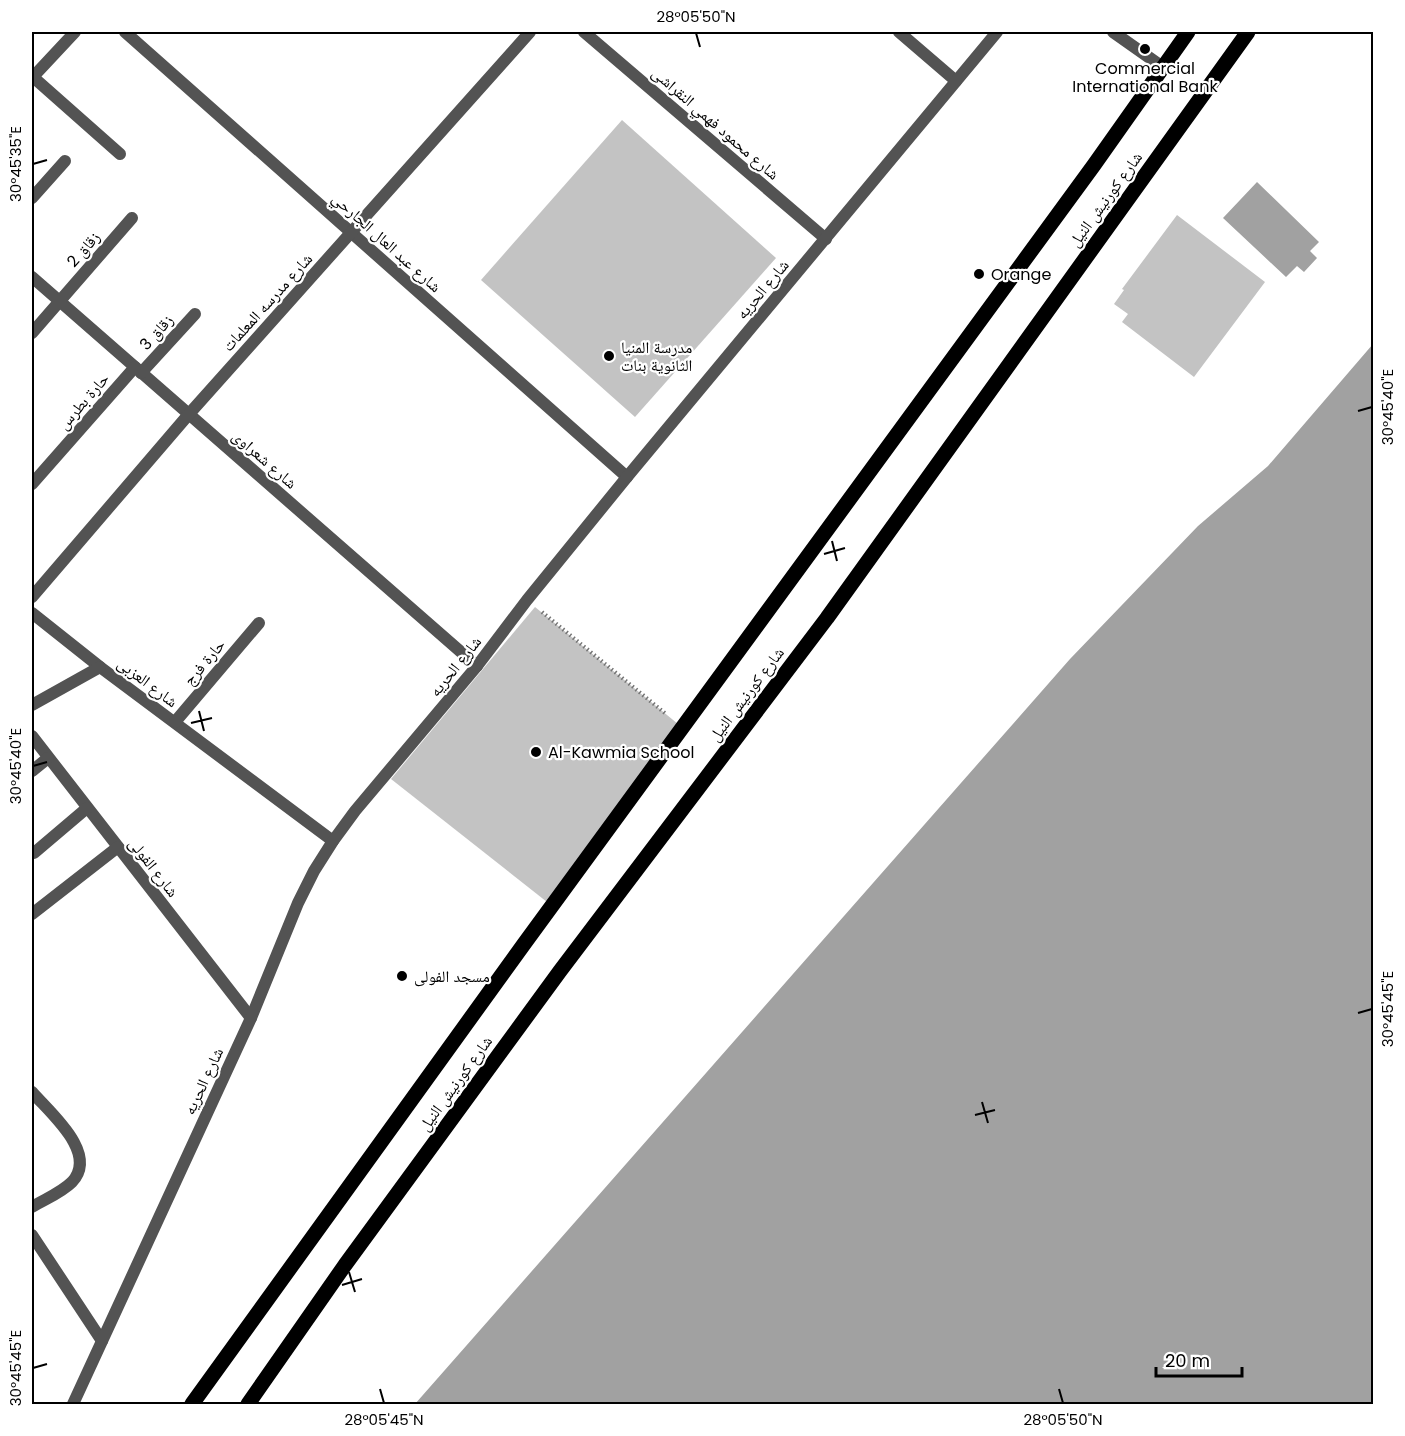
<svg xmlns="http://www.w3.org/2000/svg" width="1405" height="1436" viewBox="0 0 1405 1436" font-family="Poppins,'Noto Naskh Arabic',sans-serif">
<rect width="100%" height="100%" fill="#fff"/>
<g fill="#a1a1a1">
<polygon points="1257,182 1319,242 1310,251 1317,258 1304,272 1297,266 1286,277 1223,218"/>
<polygon points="1373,344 1373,1404 415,1404 1070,659 1198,526 1268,466"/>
</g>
<g fill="#c3c3c3">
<polygon points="622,120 776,258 635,417 481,280"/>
<polygon points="1177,215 1265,282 1194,377 1122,322 1128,314 1114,304 1124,290 1122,289"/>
<polygon points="535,607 678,724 547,902 391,779"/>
</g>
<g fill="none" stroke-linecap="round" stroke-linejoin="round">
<polyline stroke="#757575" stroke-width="4" stroke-dasharray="1.5 3" stroke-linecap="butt" points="542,612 666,714"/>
<g stroke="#535353" stroke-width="12">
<polyline points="125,32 627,477"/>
<polyline points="584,32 826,239"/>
<polyline points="899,32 956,81"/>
<polyline points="1113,32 1164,68"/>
<polyline points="33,77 120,154"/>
<polyline points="32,78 75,32"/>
<polyline points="32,198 65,161"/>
<polyline points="32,277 477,666"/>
<polyline points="32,333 132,218"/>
<polyline points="141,373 195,314"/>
<polyline points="32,484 135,367"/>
<polyline points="32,597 189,414 530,32"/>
<polyline points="32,613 100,667 333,841"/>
<polyline points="32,705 100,667"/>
<polyline points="175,722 259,623"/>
<polyline points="32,736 251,1018"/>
<polyline points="32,771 48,758"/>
<polyline points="34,853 87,808"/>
<polyline points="32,914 118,847"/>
<path d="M32 1092C50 1113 99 1153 72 1182 61 1193 45 1199 32 1207"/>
<polyline points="32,1235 102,1341"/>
<polyline points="73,1404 251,1018 298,903 314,871 333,841 355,811 477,666 527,600 627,477 997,32"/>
</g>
<g stroke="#000" stroke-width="15">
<polyline points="192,1404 524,944 1094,165 1188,32"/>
<polyline points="248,1404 345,1265 560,971 827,618 1248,32"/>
</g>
</g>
<path fill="none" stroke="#000" stroke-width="2" d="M696 33 700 47M33 164 47 160M1358 411 1372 407M832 541 837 561M824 554 845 548M199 711 204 731M191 723 212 718M33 766 47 762M1358 1013 1372 1009M982 1102 988 1123M975 1115 995 1110M349 1272 355 1292M342 1285 362 1279M33 1368 47 1364M380 1389 384 1403M1059 1389 1063 1403"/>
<g fill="#000" stroke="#fff" stroke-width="2">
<circle cx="1145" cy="49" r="6"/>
<circle cx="979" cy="274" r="6"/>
<circle cx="609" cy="356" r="6"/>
<circle cx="536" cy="752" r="6"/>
<circle cx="402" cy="976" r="6"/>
</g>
<g text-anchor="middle" stroke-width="4.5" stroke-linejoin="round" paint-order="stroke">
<g font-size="16" fill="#000" stroke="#fff" text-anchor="start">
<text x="1145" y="74" text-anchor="middle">Commercial<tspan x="1145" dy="18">International Bank</tspan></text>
<text x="991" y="280">Orange</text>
<text x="621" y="353">مدرسة المنيا<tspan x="621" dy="18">الثانوية بنات</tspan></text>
<text x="548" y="758">Al-Kawmia School</text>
<text x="414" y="982">مسجد الفولى</text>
</g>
<g font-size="16" fill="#000" stroke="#fff">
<text transform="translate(716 123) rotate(41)" y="6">شارع محمود فهمي النقراشى</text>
<text transform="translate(1105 199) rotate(-54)" y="6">شارع كورنيش النيل</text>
<text transform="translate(387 242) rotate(42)" y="6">شارع عبد العال الجارحي</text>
<text transform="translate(83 249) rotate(-49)" y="6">زقاق 2</text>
<text transform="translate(762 289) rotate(-50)" y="6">شارع الحريه</text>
<text transform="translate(267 302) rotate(-48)" y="6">شارع مدرسه المعلمات</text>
<text transform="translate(156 332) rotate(-48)" y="6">زقاق 3</text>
<text transform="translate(83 401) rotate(-49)" y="6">حارة بطرس</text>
<text transform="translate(265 459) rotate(41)" y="6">شارع شعراوى</text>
<text transform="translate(204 662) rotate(-50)" y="6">حارة فرج</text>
<text transform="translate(455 666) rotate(-51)" y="6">شارع الحريه</text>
<text transform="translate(148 682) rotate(37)" y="6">شارع العزبى</text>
<text transform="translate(746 694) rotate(-53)" y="6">شارع كورنيش النيل</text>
<text transform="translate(154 867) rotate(52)" y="6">شارع الفولى</text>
<text transform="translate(203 1081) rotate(-65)" y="6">شارع الحريه</text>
<text transform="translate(455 1083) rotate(-54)" y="6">شارع كورنيش النيل</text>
</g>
</g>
<rect width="1405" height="1436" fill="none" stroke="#ffffff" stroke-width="66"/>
<path d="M1156 1367v9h86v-9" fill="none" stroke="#000000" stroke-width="3"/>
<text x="1165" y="1367" font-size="18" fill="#000000" stroke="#ffffff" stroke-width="4.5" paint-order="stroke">20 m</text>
<rect x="33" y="33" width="1339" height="1370" fill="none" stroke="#000" stroke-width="2"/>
<g font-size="15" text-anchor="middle" fill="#000">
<text x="696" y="22">28°05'50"N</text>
<text transform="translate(16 164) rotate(-90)" y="5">30°45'35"E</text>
<text transform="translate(1388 407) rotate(-90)" y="5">30°45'40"E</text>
<text transform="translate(16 766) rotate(-90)" y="5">30°45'40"E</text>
<text transform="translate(1388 1009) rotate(-90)" y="5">30°45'45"E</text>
<text transform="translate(16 1368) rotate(-90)" y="5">30°45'45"E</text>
<text x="384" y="1425">28°05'45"N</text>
<text x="1063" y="1425">28°05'50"N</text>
</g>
</svg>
